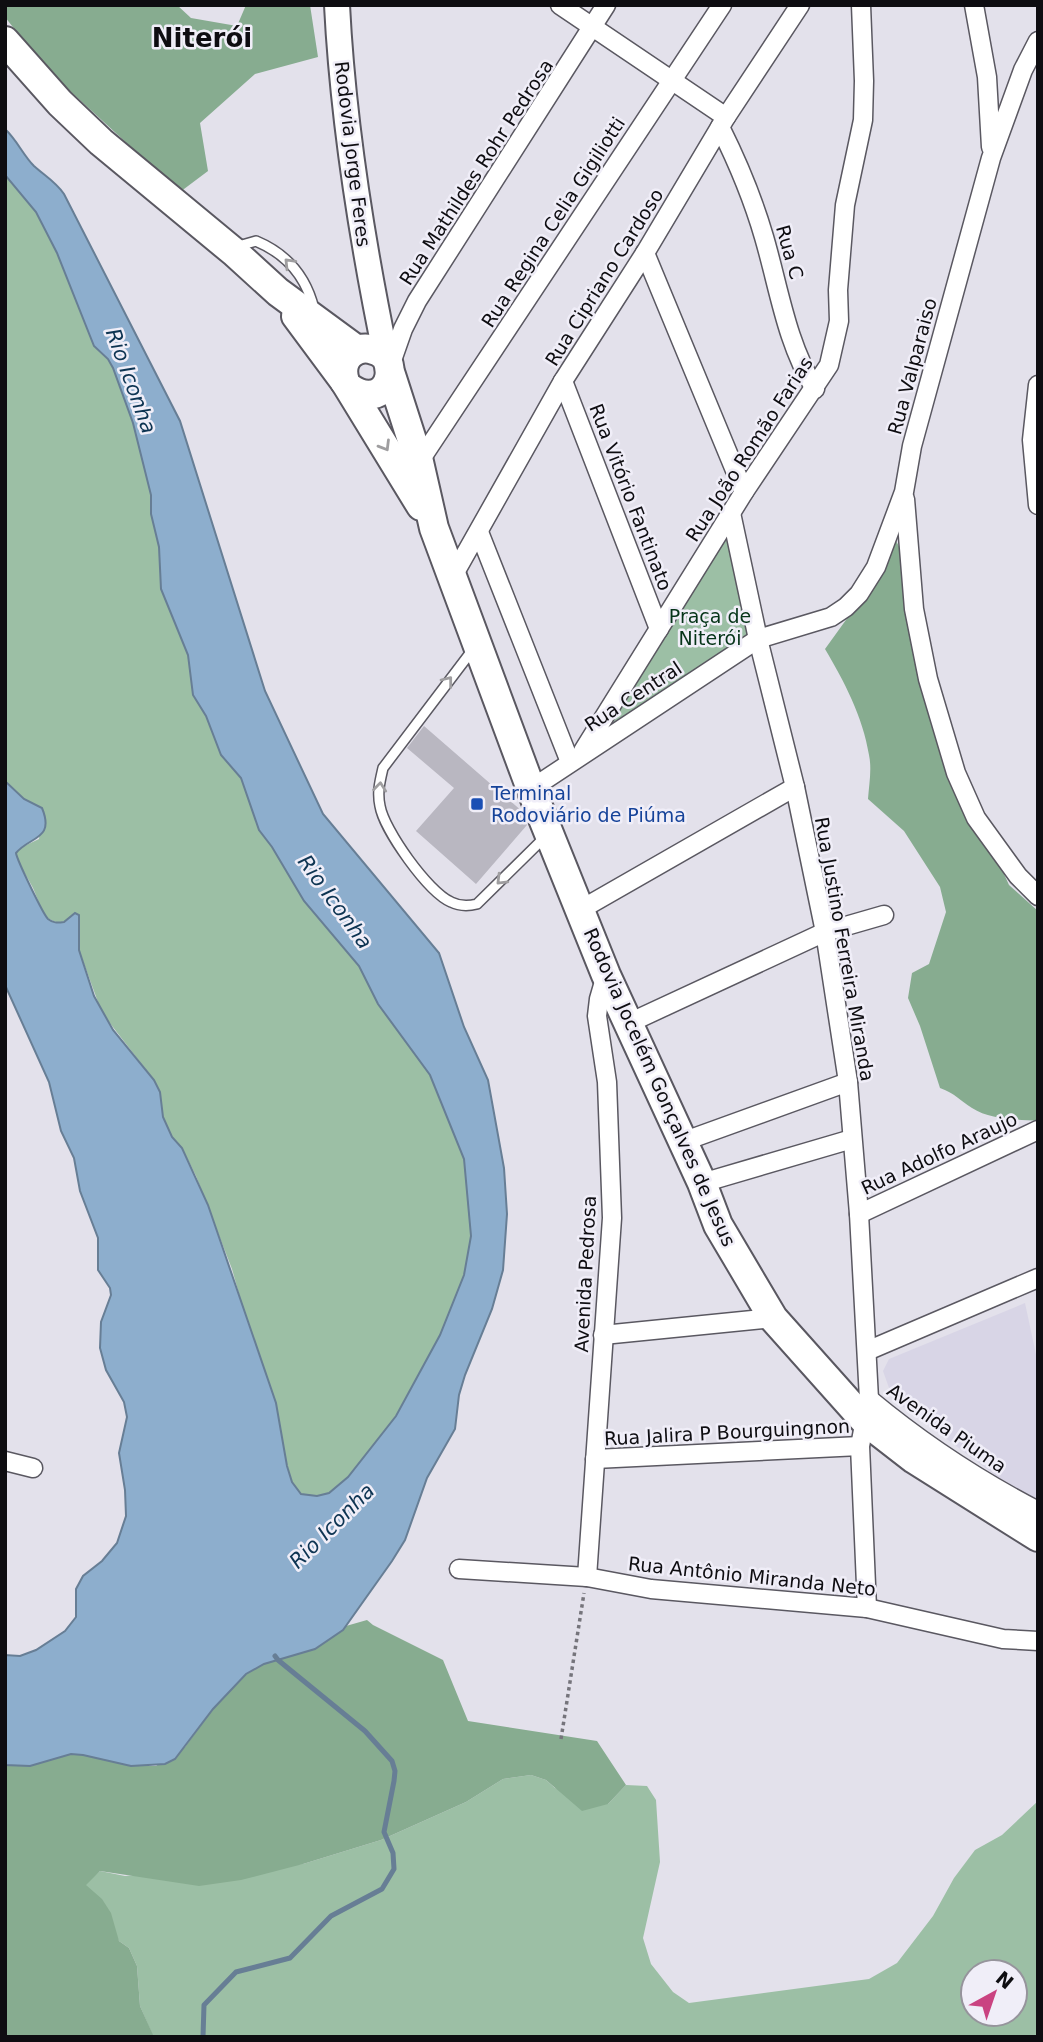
<svg xmlns="http://www.w3.org/2000/svg" width="1043" height="2042" viewBox="0 0 1043 2042" font-family="'DejaVu Sans',sans-serif">
<rect width="100%" height="100%" fill="#e3e1eb"/>
<polygon fill="#d8d5e6" points="1025,1303 1038,1364 1038,1507 893,1399 883,1371 889,1359"/>
<g fill="#9cbfa5" fill-rule="evenodd">
<polygon points="5,175 36,212 57,253 94,346 108,359 113,368 133,423 151,495 151,514 159,547 161,589 188,655 193,695 206,716 221,755 241,778 259,830 272,847 304,901 359,966 378,1004 430,1075 464,1159 471,1236 464,1275 440,1335 396,1416 348,1477 329,1493 317,1496 301,1494 292,1482 232,1269 196,1176 182,1148 172,1137 163,1117 160,1092 154,1080 102,1013 79,950 75,913 68,920 58,923 47,918 42,910 33,888 17,859 16,853 20,848 39,839 42,808 24,799 5,781"/>
<polygon points="731,516 756,645 575,767"/>
<path d="M531 1775 546 1780 555 1788 608 1804 626 1785 647 1786 656 1800 660 1862 643 1938 651 1964 673 1992 689 2003 869 1979 897 1963 933 1916 954 1878 975 1850 1002 1835 1038 1801V2037L153 2036 140 2006 137 1966 129 1948 119 1941 85 1884 100 1871 125 1876 303 1864 381 1840 466 1802 503 1779ZM973 1972H1015V2014H973Z"/>
</g>
<g fill="#87ac90">
<polygon points="5,5 177,5 191,18 237,26 246,5 310,5 318,57 255,74 200,123 208,171 180,192 45,68 5,17"/>
<path d="M891 531 910 568 939 717 963 784 1009 885 1038 911V1121C1017 1119 990 1120 972 1108 959 1100 956 1094 940 1088L920 1026 908 998 912 973 929 964 946 912 940 887 904 831 868 799C869 785 872 769 869 755 863 717 844 681 825 649L869 588Z"/>
<polygon points="367,1620 373,1625 443,1660 468,1721 597,1741 626,1785 608,1804 582,1811 546,1780 531,1775 503,1779 466,1802 381,1840 303,1864 241,1880 199,1886 100,1871 86,1885 102,1899 111,1913 119,1941 129,1948 137,1966 140,2006 154,2037 5,2037 5,1766 30,1766 71,1754 83,1755 131,1766 156,1766 185,1747 213,1709 246,1674 264,1664 315,1649 346,1626"/>
</g>
<path fill="#8daecd" stroke="#677e95" stroke-width="2" d="M5 129C17 140 23 155 34 166 45 176 56 182 64 194L180 421 265 691 323 814 439 953 464 1027 488 1080 504 1168 507 1214 503 1270 492 1309 465 1375 459 1395 455 1429 427 1478 405 1540 392 1561 343 1630 315 1649 264 1664 246 1674 213 1709 175 1759 165 1764 131 1766 83 1755 71 1754 30 1766 5 1765V1655L20 1656 36 1650 65 1631 76 1617V1589L83 1576 102 1561 117 1543 126 1516 125 1490 119 1453 127 1417 124 1402 106 1370 100 1348 101 1322 111 1295 110 1288 98 1270V1238L80 1191 74 1158 61 1131 49 1082 5 985V781L24 799 42 808C55 840 30 836 16 853 17 860 43 914 48 919 53 923 57 923 64 922L75 913 79 915V950L94 996 113 1030 154 1080 160 1092 163 1117 172 1137 182 1148 208 1205 276 1403 287 1466 292 1482 301 1494 317 1496 329 1493 348 1477 396 1416 440 1335 464 1275 471 1236 464 1159 430 1075 378 1004 359 966 304 901 272 847 259 830 241 778 221 755 206 716 193 695 188 655 161 589 159 547 151 514V495L133 423 113 368 108 359 94 346 57 253 36 212 5 175Z"/>
<g fill="none" stroke-linecap="round" stroke-linejoin="round">
<polyline stroke="#677e95" stroke-width="5" points="203,2037 204,2005 236,1972 290,1958 331,1916 382,1889 394,1869 393,1853 384,1832 394,1781 395,1771 392,1761 365,1731 278,1660 275,1656"/>
</g>
<polygon fill="#b9b7c1" points="424,726 523,812 527,825 476,884 416,831 454,788 407,748"/>
<g fill="none" stroke-linecap="round" stroke-linejoin="round">
<defs>
<g id="service">
<path d="M236 251 242 245 256 241C287 254 306 276 314 309"/>
<path d="M474 648 383 768C380 781 377 792 380 806 384 830 428 892 451 902 459 906 469 906 477 904L546 836"/>
</g>
<g id="minor">
<polyline points="560,5 726,117"/>
<polyline points="974,5 987,77 991,147"/>
<path d="M720 127C738 163 753 199 764 237 779 288 786 342 815 389"/>
<polyline points="645,253 744,492"/>
<polyline points="390,366 403,329 417,301 606,5"/>
<polyline points="563,381 659,629"/>
<polyline points="1038,385 1032,440 1038,505"/>
<polyline points="419,462 722,5"/>
<polyline points="905,499 914,609 928,679 956,773 976,818 1018,876 1038,896"/>
<polyline points="731,513 758,639 795,787 825,932 848,1082 859,1214 869,1399 860,1446 867,1608"/>
<polyline points="479,532 570,762"/>
<polyline points="453,576 563,381 645,253 726,117 800,5"/>
<polyline points="583,751 744,492 829,365 839,321 838,290 845,205 863,120 864,81 861,5"/>
<polyline points="531,789 758,639 831,617 846,607 859,594 876,567 904,492 912,446 991,158 1023,70 1038,41"/>
<polyline points="580,910 795,787"/>
<polyline points="629,1023 825,932 884,915"/>
<polyline points="682,1142 848,1082"/>
<polyline points="702,1183 852,1139"/>
<polyline points="859,1214 1038,1130"/>
<polyline points="603,1335 773,1318"/>
<polyline points="867,1351 1038,1278"/>
<path d="M869 1399C923 1444 976 1479 1038 1511"/>
<polyline points="595,1459 860,1446"/>
<polyline points="5,1461 33,1468"/>
<polyline points="459,1569 587,1577 651,1589 867,1608 1003,1639 1038,1641"/>
<polyline points="587,1577 612,1218 607,1082 597,1016 599,999 606,975"/>
</g>
<path id="secondary" d="M337 5C343 124 362 241 386 357"/>
<g id="primary">
<polyline points="5,41 60,103 101,142 234,252 278,292 357,350"/>
<polyline points="296,316 345,382"/>
<polyline points="391,375 419,462 434,528 531,789 606,975 702,1183 718,1225 773,1318 865,1421 914,1459 1038,1537"/>
<path d="M350 388C375 406 399 385 386 357 365 338 336 353 345 382L421 506"/>
</g>
</defs>
<use href="#service" stroke="#5a5861" stroke-width="12"/>
<use href="#minor" stroke="#5a5861" stroke-width="21"/>
<use href="#secondary" stroke="#5a5861" stroke-width="28"/>
<use href="#primary" stroke="#5a5861" stroke-width="32"/>
<polyline stroke="#75747b" stroke-width="3.5" stroke-dasharray="3.5 3.5" stroke-linecap="butt" points="561,1739 584,1593"/>
<use href="#service" stroke="#fff" stroke-width="9"/>
<use href="#minor" stroke="#fff" stroke-width="18"/>
<use href="#secondary" stroke="#fff" stroke-width="24"/>
<use href="#primary" stroke="#fff" stroke-width="28"/>
</g>
<defs><path id="oneway-chevron" d="M-2-3.5L2.5 0L-2 3.5" fill="none" stroke-width="1.6" stroke-linecap="round" stroke-linejoin="round" transform="scale(1.75)"/></defs>
<g stroke="#9f9ea0">
<use href="#oneway-chevron" transform="translate(289 263) rotate(-134)"/>
<use href="#oneway-chevron" transform="translate(385 446) rotate(59)"/>
<use href="#oneway-chevron" transform="translate(448 681) rotate(-52)"/>
<use href="#oneway-chevron" transform="translate(380 787) rotate(-84)"/>
<use href="#oneway-chevron" transform="translate(501 880) rotate(135)"/>
</g>
<rect fill="#1a4fb4" stroke="#f0eef8" stroke-width="2.5" x="470" y="797" width="14" height="14" rx="3.5"/>
<g text-anchor="middle" stroke-width="5" stroke-linejoin="round" paint-order="stroke">
<g font-size="19" fill="#0e0d11" stroke="#f0eef8">
<text transform="translate(353 154) rotate(83)" y="7">Rodovia Jorge Feres</text>
<text transform="translate(476 172) rotate(-57)" y="7">Rua Mathildes Rohr Pedrosa</text>
<text transform="translate(553 222) rotate(-57)" y="7">Rua Regina Celia Gigiliotti</text>
<text transform="translate(790 252) rotate(74)" y="7">Rua C</text>
<text transform="translate(604 277) rotate(-58)" y="7">Rua Cipriano Cardoso</text>
<text transform="translate(912 366) rotate(-75)" y="7">Rua Valparaiso</text>
<text transform="translate(749 449) rotate(-57)" y="7">Rua João Romão Farias</text>
<text transform="translate(631 497) rotate(69)" y="7">Rua Vitório Fantinato</text>
<text transform="translate(633 696) rotate(-33)" y="7">Rua Central</text>
<text transform="translate(845 949) rotate(80)" y="7">Rua Justino Ferreira Miranda</text>
<text transform="translate(660 1087) rotate(66)" y="7">Rodovia Jocelém Gonçalves de Jesus</text>
<text transform="translate(939 1153) rotate(-25)" y="7">Rua Adolfo Araujo</text>
<text transform="translate(585 1274) rotate(-87)" y="7">Avenida Pedrosa</text>
<text transform="translate(947 1428) rotate(35)" y="7">Avenida Piuma</text>
<text transform="translate(727 1432) rotate(-3)" y="7">Rua Jalira P Bourguingnon</text>
<text transform="translate(752 1576) rotate(6)" y="7">Rua Antônio Miranda Neto</text>
</g>
<g font-size="19" fill="#053418" stroke="#f0eef8">
<text x="710" y="623">Praça de<tspan x="710" dy="22">Niterói</tspan></text>
</g>
<g font-size="19" fill="#164399" stroke="#f0eef8" text-anchor="start">
<text x="491" y="800">Terminal<tspan x="491" dy="22">Rodoviário de Piúma</tspan></text>
</g>
<g font-size="21" font-style="italic" fill="#0d3452" stroke="#f0eef8">
<text transform="translate(131 381) rotate(70)" y="7">Rio Iconha</text>
<text transform="translate(335 902) rotate(54)" y="7">Rio Iconha</text>
<text transform="translate(332 1526) rotate(-45)" y="7">Rio Iconha</text>
</g>
<g font-size="26" font-weight="bold" fill="#0e0d11" stroke="#f0eef8">
<text x="202" y="47">Niterói</text>
</g>
</g>
<rect width="1043" height="2042" fill="none" stroke="#0e0d11" stroke-width="14"/>
<g transform="translate(994 1993) rotate(40)"><circle r="33" fill="#f0eef8" stroke="#96949c" stroke-width="2"/>
<path d="M0-5L12 26L0 18L-12 26Z" fill="#ca4381"/>
<text y="-10" font-size="19" font-weight="bold" text-anchor="middle" fill="#0e0d11">N</text>
</g>
</svg>
